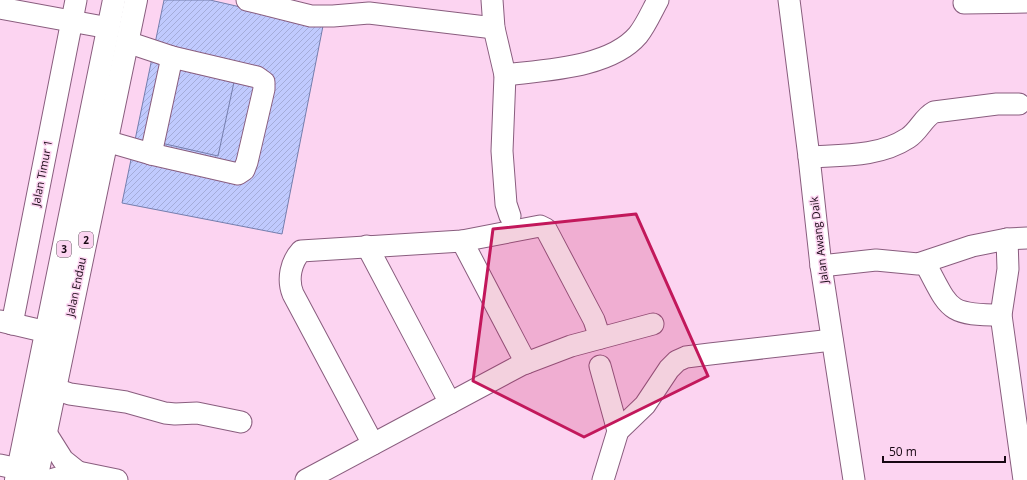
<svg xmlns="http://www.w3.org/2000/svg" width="1027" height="480" viewBox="0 0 1027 480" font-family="'Open Sans',sans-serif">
<defs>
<pattern id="building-hatch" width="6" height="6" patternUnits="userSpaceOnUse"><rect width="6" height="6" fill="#c0cafe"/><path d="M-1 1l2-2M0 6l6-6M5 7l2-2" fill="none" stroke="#a4acd9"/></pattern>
</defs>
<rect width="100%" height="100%" fill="#fcd4f1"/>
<g fill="url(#building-hatch)" stroke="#757ead">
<polygon points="164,0 210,0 323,26 282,234 122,203"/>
<polygon points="177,69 234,82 218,156 161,143"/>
</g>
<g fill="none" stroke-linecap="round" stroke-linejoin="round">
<defs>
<g id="minor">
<polyline points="247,0 311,16 333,16 369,13 494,28"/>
<polyline points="492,0 494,28 505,75 502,151 506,204 510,216"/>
<polyline points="789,0 809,157 821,266 854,480"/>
<polyline points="964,3 1027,2"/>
<polyline points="0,8 109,28"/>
<path d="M505 75C545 70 610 68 638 35 646 25 652 11 658 0"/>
<polyline points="106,141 151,154 238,174 244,170 247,162 264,89 264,82 257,77 172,57 127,42"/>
<polyline points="151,154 172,57"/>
<path d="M809 157C843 155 879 157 908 138 919 131 923 118 934 112L997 104H1019"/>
<polyline points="1007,239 1008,269 1001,315 1024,480"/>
<polyline points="462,241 526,363"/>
<polyline points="367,246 450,403"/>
<path d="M925 263C950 309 946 315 1001 315"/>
<polyline points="821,266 876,260 918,264 972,246 1007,239 1027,238"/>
<polyline points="0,321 47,332"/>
<polyline points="12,324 76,0"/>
<polyline points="600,366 618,431"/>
<polyline points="55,389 70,394 126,402 165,413 175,414 197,413 241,422"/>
<polyline points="46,433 63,460 78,472 50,480"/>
<path d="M373 444 293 294C287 279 291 262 301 251L462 241 540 226 546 229 594 320 600 338"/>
<polyline points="0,465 19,469"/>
<polyline points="78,472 117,480"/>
<polyline points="306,480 521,365 571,346 653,324"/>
<polyline points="603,480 618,431 645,405 669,369 677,361 686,357 710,354 832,340"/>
</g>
<g id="highway">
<polyline points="16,480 114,0"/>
<polyline points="36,480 136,0"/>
</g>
</defs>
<use href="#minor" stroke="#895d7e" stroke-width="23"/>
<use href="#highway" stroke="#895d7e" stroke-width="24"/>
<use href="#minor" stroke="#fff" stroke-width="21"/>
<use href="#highway" stroke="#fff" stroke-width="22"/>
</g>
<path fill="#c2185b" fill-opacity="0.2" stroke="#c2185b" stroke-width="3" stroke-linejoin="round" d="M636 214 708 376 584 437 473 381 493 229Z"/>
<g text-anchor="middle" stroke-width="3" stroke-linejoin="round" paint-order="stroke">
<g fill="#fcd4f1" stroke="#5c4456" stroke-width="1">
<rect x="79" y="232" width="14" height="16" rx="3"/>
<rect x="57" y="241" width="14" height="16" rx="3"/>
</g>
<g font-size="10" font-weight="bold" fill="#170713">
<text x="86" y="244">2</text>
<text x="64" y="253">3</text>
</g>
<g font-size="11" fill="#170713" stroke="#fcd4f1">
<text transform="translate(42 173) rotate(-79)" y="4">Jalan Timur 1</text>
<text transform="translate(819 240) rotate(-97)" y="4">Jalan Awang Daik</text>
<text transform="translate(76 287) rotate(-78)" y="4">Jalan Endau</text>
</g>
</g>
<path d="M883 456v6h122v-6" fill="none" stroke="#170713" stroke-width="2"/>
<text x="889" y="456" font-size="12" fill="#170713" stroke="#fcd4f1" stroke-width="3" paint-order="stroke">50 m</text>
</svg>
